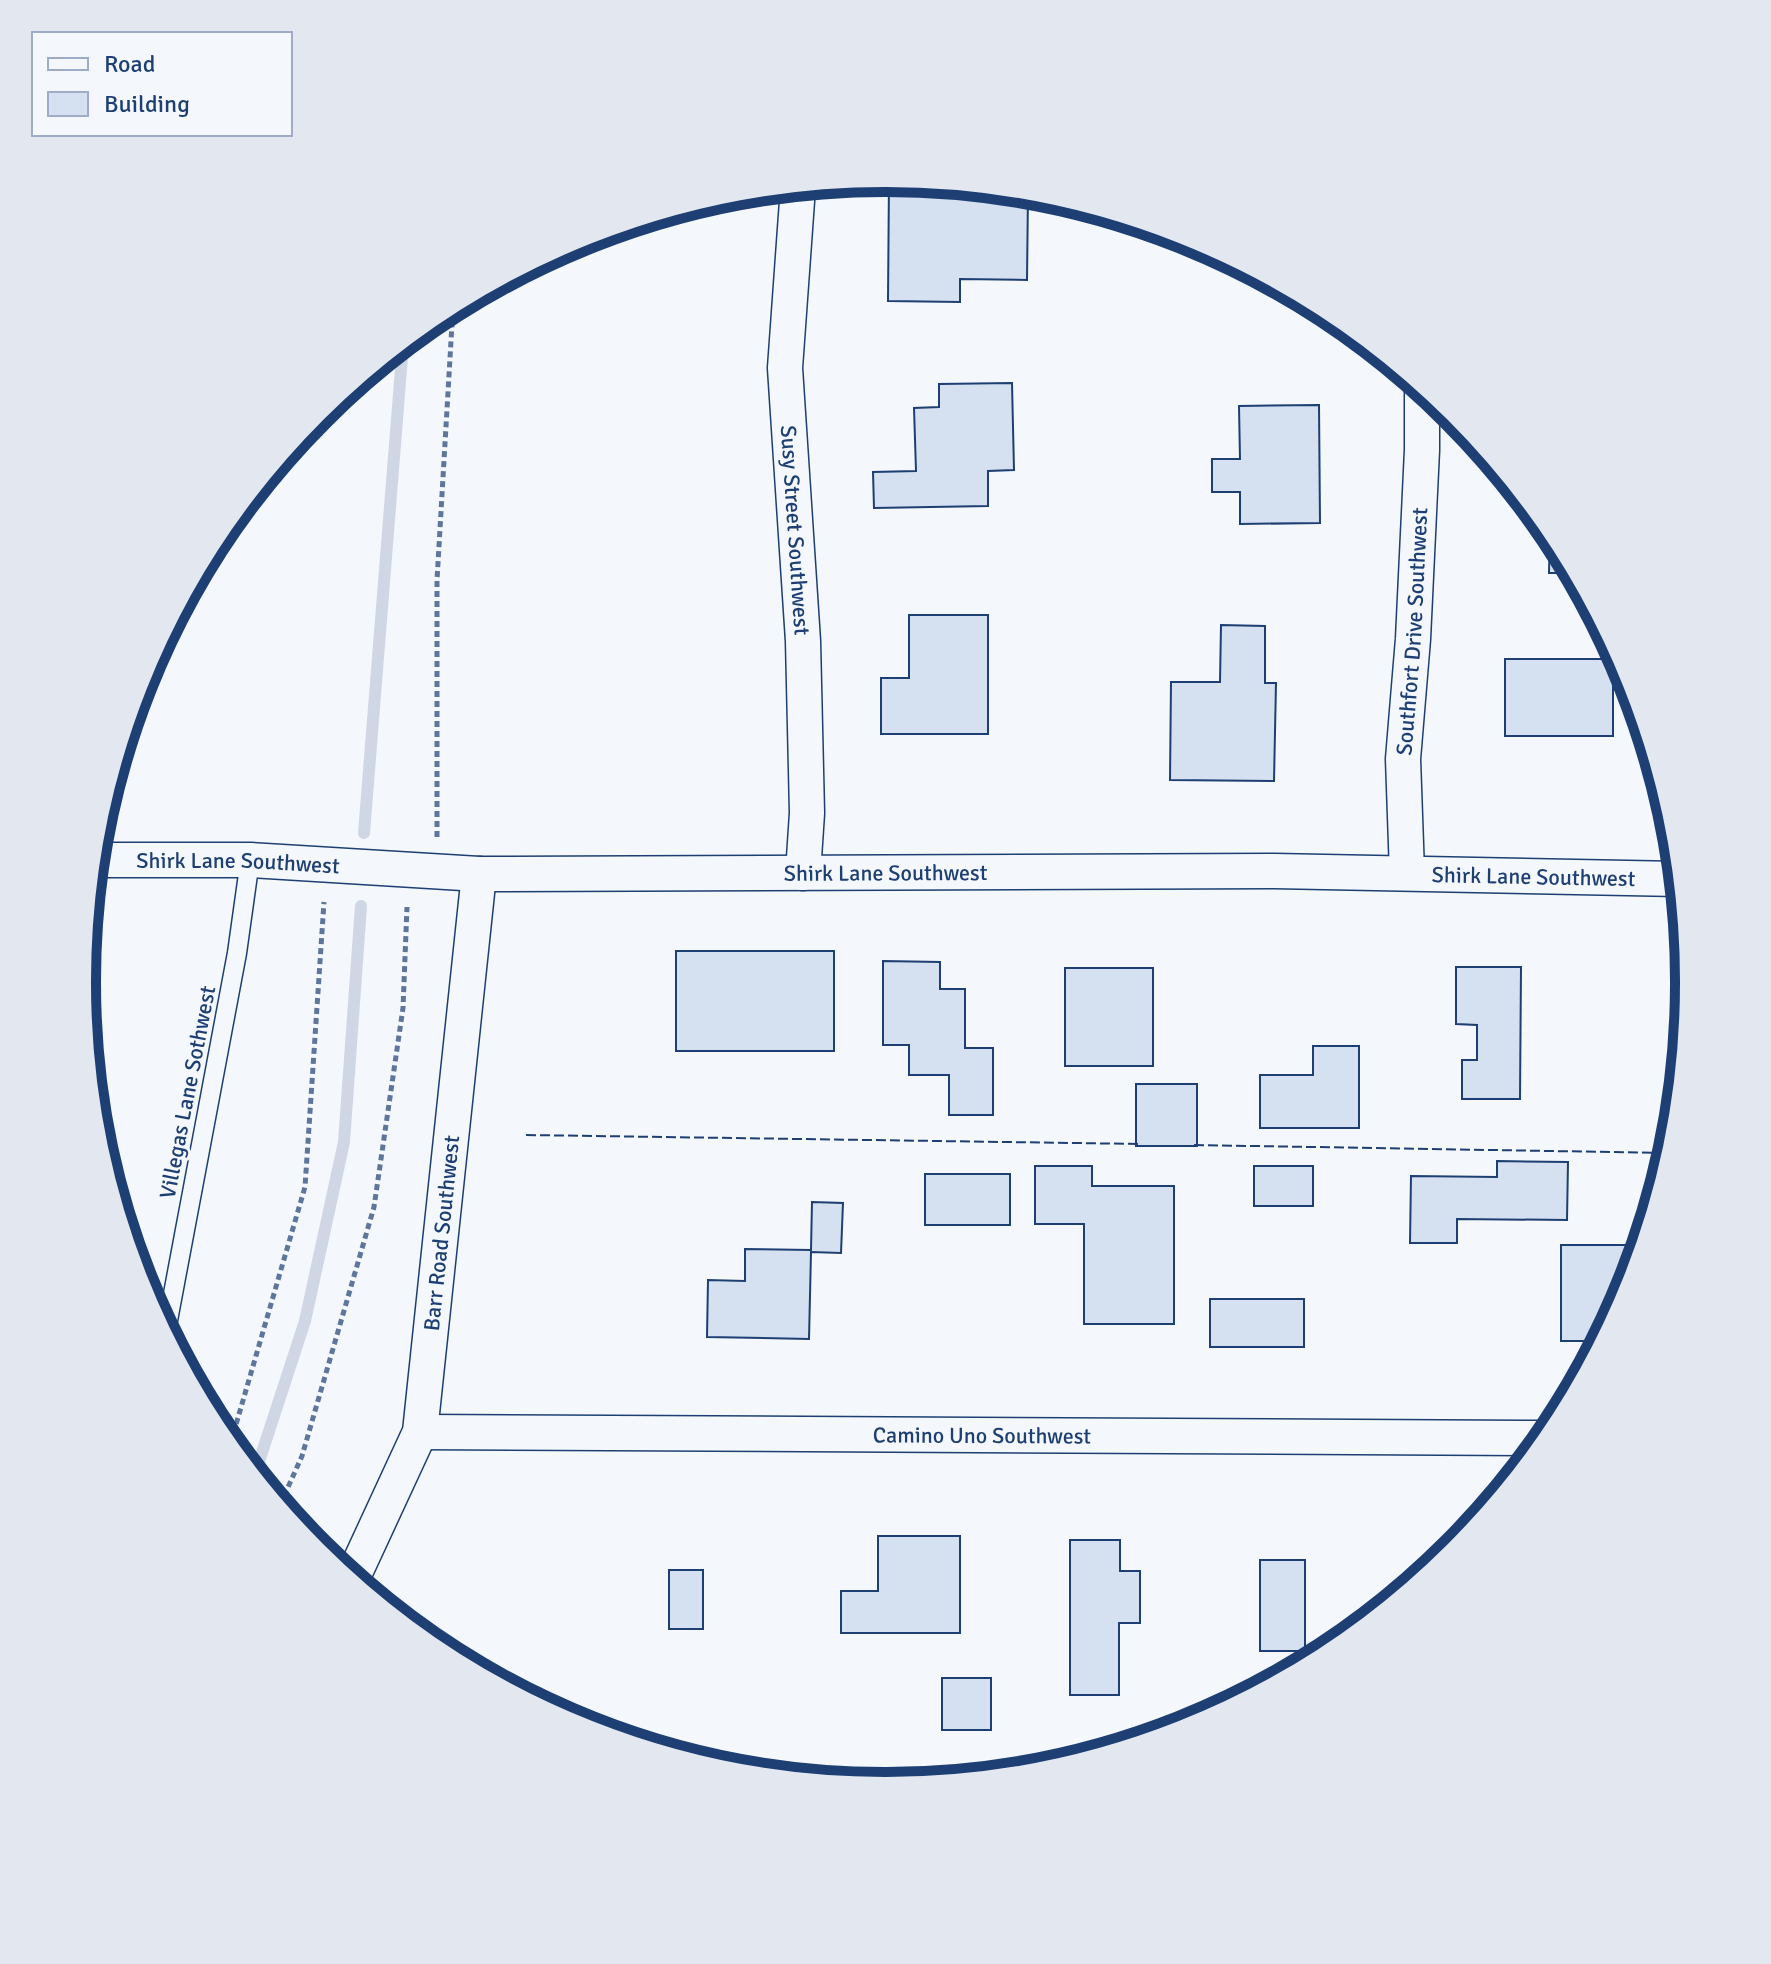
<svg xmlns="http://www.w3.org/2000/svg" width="1771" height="1964" viewBox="0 0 1771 1964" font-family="Signika,sans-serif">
<rect width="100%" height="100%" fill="#f4f7fb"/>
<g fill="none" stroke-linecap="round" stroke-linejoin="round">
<g stroke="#cfd7e4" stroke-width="12">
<polyline points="364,833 403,344"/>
<polyline points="255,1474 305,1321 344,1142 361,906"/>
</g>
</g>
<g fill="#d5e0f0" stroke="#1d3f73" stroke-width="2">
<polygon points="889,179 1028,193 1027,280 960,279 960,302 888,301"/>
<polygon points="1227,258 1250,270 1227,270"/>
<polygon points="1012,383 1014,470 988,471 988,506 874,508 873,472 916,471 914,408 939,407 939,384"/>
<polygon points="1319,405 1320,523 1240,524 1240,492 1212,492 1212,459 1240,459 1239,406"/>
<polygon points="1503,473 1513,487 1502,486"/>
<polygon points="1550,531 1554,536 1574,573 1549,573"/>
<polygon points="909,615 988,615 988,734 881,734 881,678 909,678"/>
<polygon points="1221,625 1265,626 1265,683 1276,683 1274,781 1170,780 1171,682 1220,682"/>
<rect x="1505" y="659" width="108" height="77"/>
<rect x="676" y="951" width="158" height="100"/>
<polygon points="883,961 940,962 940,989 965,989 965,1048 993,1048 993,1115 949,1115 949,1075 909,1075 909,1045 883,1045"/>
<polygon points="1456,967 1521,967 1520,1099 1462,1099 1462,1060 1477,1060 1477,1025 1456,1024"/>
<rect x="1065" y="968" width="88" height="98"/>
<polygon points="1313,1046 1359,1046 1359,1128 1260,1128 1260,1075 1313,1075"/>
<rect x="1136" y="1084" width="61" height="62"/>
<polygon points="1497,1161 1568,1162 1567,1220 1457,1219 1457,1243 1410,1243 1411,1176 1497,1177"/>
<polygon points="1035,1166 1092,1166 1092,1186 1174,1186 1174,1324 1084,1324 1084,1224 1035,1224"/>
<rect x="1254" y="1166" width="59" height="40"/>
<rect x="925" y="1174" width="85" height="51"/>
<polygon points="812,1202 843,1203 841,1253 811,1252 809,1339 707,1337 708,1280 745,1281 745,1249 811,1250"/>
<polygon points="1561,1245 1641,1245 1628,1290 1600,1341 1561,1341"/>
<rect x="1210" y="1299" width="94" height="48"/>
<polygon points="878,1536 960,1536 960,1633 841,1633 841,1591 878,1591"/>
<polygon points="1070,1540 1120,1540 1120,1571 1140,1571 1140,1623 1119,1623 1119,1695 1070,1695"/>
<rect x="1260" y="1560" width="45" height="91"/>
<rect x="669" y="1570" width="34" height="59"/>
<rect x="942" y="1678" width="49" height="52"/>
</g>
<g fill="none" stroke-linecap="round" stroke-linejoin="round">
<defs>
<polyline id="service" points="166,1331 237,953 250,860"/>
<g id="minor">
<path id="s1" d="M798 187 785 368 803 641 807 813 803 873"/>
<path id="s2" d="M94 860H250L479 874 1274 871 1679 879"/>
<path id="s3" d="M1407 873 1403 759 1413 639 1422 450V388"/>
<path id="s4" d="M420 1432 1545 1438"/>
<path id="s5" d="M352 1579 420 1432 479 874"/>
</g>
</defs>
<use href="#service" stroke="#1d3f73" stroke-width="21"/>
<use href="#minor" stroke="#1d3f73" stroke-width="37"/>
<g stroke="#5e769c" stroke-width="5" stroke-dasharray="6 4" stroke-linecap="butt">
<polyline points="437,837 437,580 453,307"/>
<polyline points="228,1442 235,1428 305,1187 324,902"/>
<polyline points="280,1505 302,1456 374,1207 403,1008 407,907"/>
</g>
<use href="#service" stroke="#f4f7fb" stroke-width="18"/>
<use href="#minor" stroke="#f4f7fb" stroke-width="34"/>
<g stroke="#1d3f73" stroke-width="2" stroke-dasharray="10 4" stroke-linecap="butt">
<polyline points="526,1135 1142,1144"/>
<polyline points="1194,1145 1669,1153"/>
</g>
</g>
<g text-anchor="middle" stroke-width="6" stroke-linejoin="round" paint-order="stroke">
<g font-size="22" fill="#1d3f73" stroke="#f4f7fb">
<text dy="8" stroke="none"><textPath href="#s1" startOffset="344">Susy Street Southwest</textPath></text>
<text dy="8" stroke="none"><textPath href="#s3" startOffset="242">Southfort Drive Southwest</textPath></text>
<text dy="8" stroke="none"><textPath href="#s2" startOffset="144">Shirk Lane Southwest</textPath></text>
<text dy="8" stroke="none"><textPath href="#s2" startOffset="792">Shirk Lane Southwest</textPath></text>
<text dy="8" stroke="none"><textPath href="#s2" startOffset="1440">Shirk Lane Southwest</textPath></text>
<text transform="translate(187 1092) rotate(-79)" y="8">Villegas Lane Sothwest</text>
<text dy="8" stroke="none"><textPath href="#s5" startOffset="362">Barr Road Southwest</textPath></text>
<text dy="8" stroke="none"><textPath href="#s4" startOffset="562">Camino Uno Southwest</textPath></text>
</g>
</g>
<path d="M0 0H1771V1964H0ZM885 192H886A789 789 0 0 1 1675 981V983A789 789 0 0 1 886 1772H885A789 789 0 0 1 96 983V981A789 789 0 0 1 885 192Z" fill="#e3e8f0" fill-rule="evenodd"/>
<path fill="none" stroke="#1d3f73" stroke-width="10" d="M885 192H886A789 789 0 0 1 1675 981V983A789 789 0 0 1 886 1772H885A789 789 0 0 1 96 983V981A789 789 0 0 1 885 192Z"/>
<rect x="32" y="32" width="260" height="104" fill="#f4f7fb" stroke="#9eadc5" stroke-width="2"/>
<rect x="48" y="58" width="40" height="12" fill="#f4f7fb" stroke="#9eadc5" stroke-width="2"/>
<text x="104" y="72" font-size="24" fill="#1d3f73">Road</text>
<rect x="48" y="92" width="40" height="24" fill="#d5e0f0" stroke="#9eadc5" stroke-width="2"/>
<text x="104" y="112" font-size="24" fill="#1d3f73">Building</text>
</svg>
